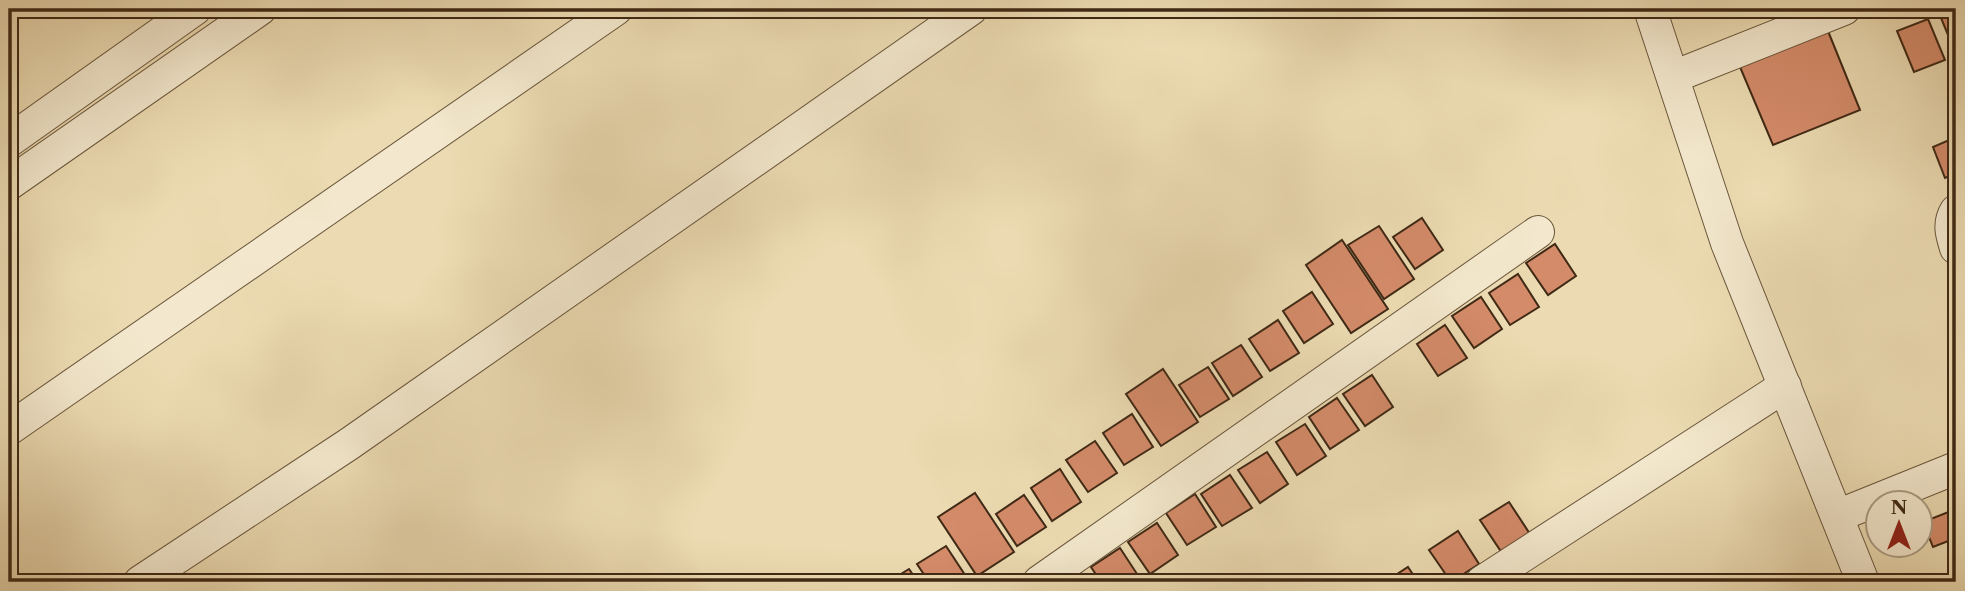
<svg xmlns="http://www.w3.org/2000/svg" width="1965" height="591" viewBox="0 0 1965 591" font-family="'Libre Caslon Text',serif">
<rect width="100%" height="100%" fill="#ecdbb2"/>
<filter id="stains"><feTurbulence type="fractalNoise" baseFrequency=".00286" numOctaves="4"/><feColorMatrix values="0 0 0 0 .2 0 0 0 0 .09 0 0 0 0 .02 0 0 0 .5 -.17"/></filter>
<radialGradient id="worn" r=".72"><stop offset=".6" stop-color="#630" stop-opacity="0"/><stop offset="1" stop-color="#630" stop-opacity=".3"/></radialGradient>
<g fill="#d48b6a" stroke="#3f2915" stroke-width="2">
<polygon points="1956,12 1956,46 1953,47 1941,18"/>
<polygon points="1928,19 1945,60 1914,72 1897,31"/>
<polygon points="1828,31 1860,110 1773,145 1740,67"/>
<polygon points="1956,137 1956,173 1945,178 1933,147"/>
<polygon points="1422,218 1443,250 1415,269 1393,237"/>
<polygon points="1379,226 1414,279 1384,299 1348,245"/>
<polygon points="1342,240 1388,309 1351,333 1306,265"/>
<polygon points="1555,244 1576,276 1548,295 1526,263"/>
<polygon points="1518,274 1539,307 1510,325 1489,293"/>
<polygon points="1312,292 1333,324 1304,343 1283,311"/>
<polygon points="1481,297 1502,329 1474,348 1452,316"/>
<polygon points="1278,320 1299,353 1270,371 1249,339"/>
<polygon points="1445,325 1467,358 1438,376 1417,344"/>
<polygon points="1241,345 1262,377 1233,396 1212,363"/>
<polygon points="1208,367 1229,399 1200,417 1179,385"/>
<polygon points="1163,369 1198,422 1161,446 1126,394"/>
<polygon points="1372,375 1393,407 1365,426 1343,394"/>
<polygon points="1337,398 1359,430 1330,449 1309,417"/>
<polygon points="1132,414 1153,447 1124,465 1103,433"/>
<polygon points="1305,424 1326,456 1297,475 1276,442"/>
<polygon points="1095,441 1117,473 1088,492 1066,460"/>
<polygon points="1267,452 1288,484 1260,503 1238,470"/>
<polygon points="1060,469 1081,502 1052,521 1031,488"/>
<polygon points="1230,475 1252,508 1222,526 1201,494"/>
<polygon points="975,493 1014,552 977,576 938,517"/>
<polygon points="1195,494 1216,527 1187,545 1166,513"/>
<polygon points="1024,495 1046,527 1017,546 996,514"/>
<polygon points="1509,502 1530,534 1502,553 1480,520"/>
<polygon points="1956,509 1956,538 1933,547 1923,522"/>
<polygon points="1157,523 1178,555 1150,574 1128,542"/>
<polygon points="1458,531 1479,564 1451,582 1429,550"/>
<polygon points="946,546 967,578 960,582 929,582 917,564"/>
<polygon points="1120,548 1141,580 1101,582 1091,567"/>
<polygon points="1408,567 1418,582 1385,582"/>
<polygon points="909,569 918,582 888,582"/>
</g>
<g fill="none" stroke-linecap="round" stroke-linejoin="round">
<defs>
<g id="minor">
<polyline points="1650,9 1727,243 1863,582"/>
<polyline points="1673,77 1844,9"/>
<polyline points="9,141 195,9"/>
<polyline points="9,184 260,9"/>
<path d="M1956 211C1948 224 1952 235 1956 248"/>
<polyline points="9,429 616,9"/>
<polyline points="1837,516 1956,468"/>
<polyline points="140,582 349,444 971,9"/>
<polyline points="1039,582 1538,232"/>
<polyline points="1482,582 1785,386"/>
</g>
</defs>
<use href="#minor" stroke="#6a563c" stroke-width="34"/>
<use href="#minor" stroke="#f3e8cd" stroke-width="32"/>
</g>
<rect width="1965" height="591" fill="none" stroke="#ecdbb2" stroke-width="35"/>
<rect x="10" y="10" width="1944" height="570" fill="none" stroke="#3f2915" stroke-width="3.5"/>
<rect x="18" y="18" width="1930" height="556" fill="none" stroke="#3f2915" stroke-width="2"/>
<g transform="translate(1899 524)"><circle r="33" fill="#f3e8cd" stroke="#ab9c83" stroke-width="2"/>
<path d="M0-5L12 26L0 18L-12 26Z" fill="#8f2418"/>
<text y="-10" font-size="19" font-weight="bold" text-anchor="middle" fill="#3f2915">N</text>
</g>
<rect width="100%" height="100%" filter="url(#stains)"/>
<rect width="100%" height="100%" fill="url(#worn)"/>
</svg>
